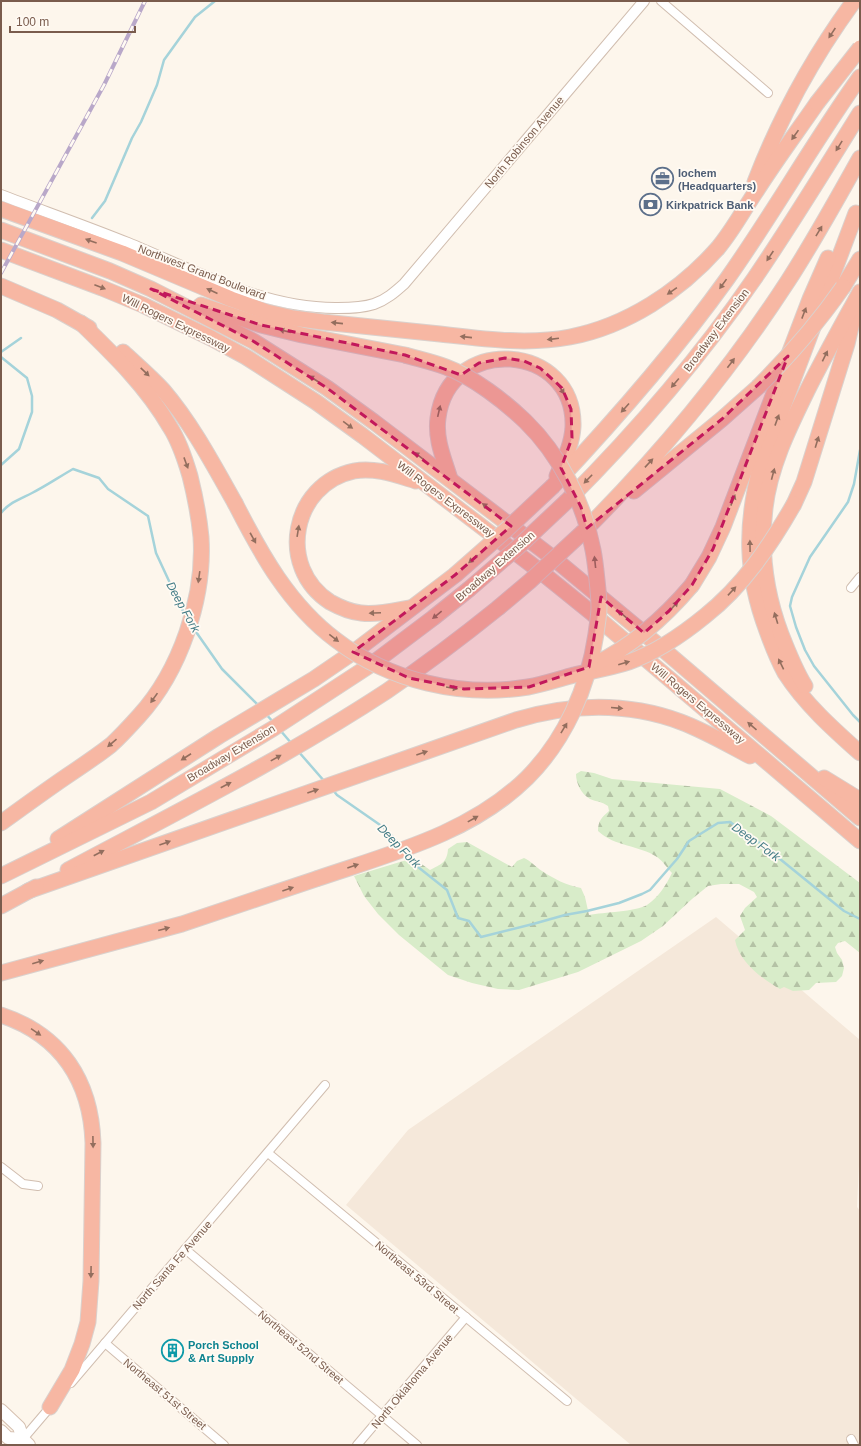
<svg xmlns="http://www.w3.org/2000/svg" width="861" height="1446" viewBox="0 0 861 1446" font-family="Helvetica,sans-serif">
<defs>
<pattern id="forest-firs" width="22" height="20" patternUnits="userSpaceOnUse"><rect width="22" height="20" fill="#d8ecc9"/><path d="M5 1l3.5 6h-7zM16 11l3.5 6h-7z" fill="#b4c2a5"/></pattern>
</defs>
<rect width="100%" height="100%" fill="#fdf6ec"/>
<polygon fill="#f5e8da" points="716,917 860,1040 860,1143 857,1207 860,1211 860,1445 631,1445 346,1205 408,1130"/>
<path fill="url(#forest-firs)" d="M581 771 594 773 612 779 720 789 771 816 860 883V953L845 941 838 943 835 947 837 953 842 960 844 968 842 976 836 982 816 983 809 990 793 991 784 987 780 989C762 979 739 962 735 940L745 930 740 916 745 908 757 897 754 892 739 884H721L708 886 692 899 663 926 641 941 578 972 519 990 498 989 472 983 448 975 399 935 378 914 364 896 354 876 413 858 430 870C441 864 447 863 448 849L457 843 467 842 512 867 517 861 524 858C531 861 536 867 542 871 554 879 566 885 581 888L585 897 589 915C604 912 635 912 647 905 659 897 666 885 672 873 667 868 663 861 657 857 639 845 615 847 598 831 598 821 602 817 609 811L608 806C601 801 597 802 590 799 581 794 576 783 576 774Z"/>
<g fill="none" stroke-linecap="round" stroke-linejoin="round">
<g stroke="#a5d3da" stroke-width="2.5">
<polyline points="92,218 105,201 132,138 141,122 157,85 164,60 195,17 215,1"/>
<polyline points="1,352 21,338"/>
<polyline points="1,357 27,378 32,396 32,412 19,449 1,465"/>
<polyline points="860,450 854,484 848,502 810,557 792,597 790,606 796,627 805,650 814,666 853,715 860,722"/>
<path d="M1 513C10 502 20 499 32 493 46 486 59 477 73 469L99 478 108 489 148 516 156 553 182 609 186 617"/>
<polyline points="194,629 222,669 259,706"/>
<polyline points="265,713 274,723"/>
<polyline points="280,730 292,744"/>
<polyline points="298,751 325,782"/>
<polyline points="333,790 337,795 383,827 400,844"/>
<polyline points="409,853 418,867 447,890 458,918 469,921 481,937 533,924 565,915 587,911 619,903 642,894 650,890 663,875 677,859 689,841 718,823 730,822 764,846 844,911 860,919"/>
</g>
<defs>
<g id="minor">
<polyline points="661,1 768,93"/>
<polyline points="851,588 860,577"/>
<polyline points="268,1153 567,1401"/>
<polyline points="1,1167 23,1184 38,1186"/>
<polyline points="185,1249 417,1445"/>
<polyline points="105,1343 224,1445"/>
<polyline points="71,1383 325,1085"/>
<polyline points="23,1439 52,1405"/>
<polyline points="851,1439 854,1445"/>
<polyline points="357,1445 466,1317"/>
</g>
<path id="tertiary" d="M1 195C43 211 86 226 128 243 196 271 264 309 338 308 350 308 362 308 374 304 386 300 395 292 404 284L644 1"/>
<g id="secondary">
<polyline points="1,1410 19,1427 23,1439 29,1445"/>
<polyline points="1,1431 8,1438 23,1439"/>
</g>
<g id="motorway">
<path d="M755 182C780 117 813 57 854 1"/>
<path d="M1 209 122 253 231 299 267 312 293 318 323 322C362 326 401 330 440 334 484 339 527 345 570 337 627 326 680 291 718 248 733 230 744 209 757 190 776 160 797 132 817 103"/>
<path d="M856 213 761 465C745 524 745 573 767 631 772 645 778 660 785 673 805 704 833 729 860 753"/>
<polyline points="1,230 110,271 151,289 253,341 327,388 374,422 557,561 658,645 860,818"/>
<polyline points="1,250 102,288 143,305 211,338 246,357 316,402 363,436 541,572 593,614 860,841"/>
<polyline points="1,286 57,310 89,328"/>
<polyline points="843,287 860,259"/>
<polyline points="201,305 261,325 302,335 405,355"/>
<path d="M123 352C137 365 151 377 163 390 192 424 213 464 235 503"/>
<path d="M450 479C444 459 435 439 438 418 449 333 576 343 573 427 572 445 564 460 557 476"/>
<path d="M553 486C615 420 674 353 727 279 773 214 813 143 860 77"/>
<polyline points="634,491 722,419 758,387"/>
<path d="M567 501C636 432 699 359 754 279 791 225 825 169 860 113"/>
<polyline points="794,504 804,482 847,344 855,310"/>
<path d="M583 532C660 455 729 372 788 281 814 241 837 199 860 158"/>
<polyline points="692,585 709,557 723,527 810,299 828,258"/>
<path d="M409 608C393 611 377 615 361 613 350 612 339 607 330 602 276 567 292 484 354 471 375 467 396 475 416 481"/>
<path d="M805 686C795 670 788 652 781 634 766 594 760 550 765 508 770 466 789 428 807 391 824 357 842 325 860 292"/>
<polyline points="824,778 860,800"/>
<path d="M1 823C23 807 45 791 67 776 82 766 97 756 111 745 121 736 130 726 139 716 180 671 205 598 201 537 199 516 195 496 190 476 185 459 179 441 170 427 147 387 114 355 81 323"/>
<polyline points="58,839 219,736 314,679 355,651 455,575"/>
<path d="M68 870C175 813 285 758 387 691 425 665 462 637 498 608"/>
<polyline points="1,876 151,802 274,728 372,664 433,618 468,590"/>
<path d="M28 891 516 720C570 704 627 702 681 722 705 731 727 744 750 756"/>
<polyline points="1,906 36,887"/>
<polyline points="1,973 182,924 316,879"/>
<path d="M1 1015C61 1035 91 1081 93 1143L91 1281 88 1322 82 1344 72 1370 50 1407"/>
</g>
</defs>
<use href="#minor" stroke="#d1beb0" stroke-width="10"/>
<use href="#tertiary" stroke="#d1beb0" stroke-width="12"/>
<use href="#secondary" stroke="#d6c0b0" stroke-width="14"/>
<use href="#motorway" stroke="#dad1cd" stroke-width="17"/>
<use href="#minor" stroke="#fff" stroke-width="8"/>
<use href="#tertiary" stroke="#fff" stroke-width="10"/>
<use href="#secondary" stroke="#fff" stroke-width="12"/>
<use href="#motorway" stroke="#f7b7a3" stroke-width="15"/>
<defs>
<polyline id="rail" points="1,273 104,85 145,1"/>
</defs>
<use href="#rail" stroke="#b9a8c9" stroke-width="4"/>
<use href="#rail" stroke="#fffaf3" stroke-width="2.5" stroke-dasharray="8" stroke-linecap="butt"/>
<defs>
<g id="motorway-bridge">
<polyline points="817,103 860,48"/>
<path d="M758 387C789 356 818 323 843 287"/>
<path d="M235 503C261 554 289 605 336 640 389 681 462 698 528 687 544 684 559 679 574 675 592 671 611 668 629 662 657 652 683 634 705 616 743 586 770 546 794 504"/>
<polyline points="455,575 505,531 553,486"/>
<polyline points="468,590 518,547 567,501"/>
<polyline points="498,608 530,581 583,532"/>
<path d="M595 664C634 645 664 618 692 585"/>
<path d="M316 879C389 854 470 834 527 778 565 740 588 688 596 634 597 625 599 616 599 607 599 598 598 589 597 580 596 570 595 560 593 550 584 503 560 455 525 421 504 401 473 377 446 367 433 362 419 359 405 355"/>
</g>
</defs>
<use href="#motorway-bridge" stroke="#dad1cd" stroke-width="17" stroke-linecap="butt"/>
<use href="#motorway-bridge" stroke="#f7b7a3" stroke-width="15"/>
</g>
<defs><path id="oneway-solid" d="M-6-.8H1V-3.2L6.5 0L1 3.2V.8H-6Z"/></defs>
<g fill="#936e5e">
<use href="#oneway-solid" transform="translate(832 33) rotate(124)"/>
<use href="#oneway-solid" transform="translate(795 135) rotate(125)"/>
<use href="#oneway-solid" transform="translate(839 146) rotate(122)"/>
<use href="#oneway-solid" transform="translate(819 231) rotate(-59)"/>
<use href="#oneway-solid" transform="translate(91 241) rotate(-160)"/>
<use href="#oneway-solid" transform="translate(770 256) rotate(124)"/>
<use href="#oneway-solid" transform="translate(723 284) rotate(126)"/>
<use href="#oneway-solid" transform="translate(100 287) rotate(21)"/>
<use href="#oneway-solid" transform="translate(212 291) rotate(-156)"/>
<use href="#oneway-solid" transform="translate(672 291) rotate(145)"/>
<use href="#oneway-solid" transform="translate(804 313) rotate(-69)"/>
<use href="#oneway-solid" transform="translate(337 323) rotate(-174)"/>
<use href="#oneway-solid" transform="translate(285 331) rotate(-167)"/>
<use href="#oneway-solid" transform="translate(466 337) rotate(-174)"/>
<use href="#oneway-solid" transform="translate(553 339) rotate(173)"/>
<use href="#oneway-solid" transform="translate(825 356) rotate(-64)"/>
<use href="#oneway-solid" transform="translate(731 363) rotate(-53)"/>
<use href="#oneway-solid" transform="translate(145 372) rotate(44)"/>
<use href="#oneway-solid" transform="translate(314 379) rotate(-147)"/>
<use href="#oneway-solid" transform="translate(675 383) rotate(130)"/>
<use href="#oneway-solid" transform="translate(561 389) rotate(56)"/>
<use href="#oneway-solid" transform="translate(625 408) rotate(132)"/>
<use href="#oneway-solid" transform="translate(439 411) rotate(-77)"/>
<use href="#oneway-solid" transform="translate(777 420) rotate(-70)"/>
<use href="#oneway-solid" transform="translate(348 425) rotate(36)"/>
<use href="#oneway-solid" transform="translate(817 442) rotate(-73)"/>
<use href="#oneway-solid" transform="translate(419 456) rotate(-143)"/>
<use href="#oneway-solid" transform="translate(186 463) rotate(70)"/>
<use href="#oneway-solid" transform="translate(649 463) rotate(-47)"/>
<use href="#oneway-solid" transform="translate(773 474) rotate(-75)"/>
<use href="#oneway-solid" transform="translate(588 479) rotate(134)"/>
<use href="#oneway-solid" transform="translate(733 500) rotate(-69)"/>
<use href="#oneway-solid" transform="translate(487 507) rotate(-143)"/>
<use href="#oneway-solid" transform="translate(298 531) rotate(-81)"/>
<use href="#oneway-solid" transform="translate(253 538) rotate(61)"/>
<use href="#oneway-solid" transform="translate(750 546) rotate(-91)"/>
<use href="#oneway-solid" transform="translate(473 559) rotate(139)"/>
<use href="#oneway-solid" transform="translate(595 562) rotate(-96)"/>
<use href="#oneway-solid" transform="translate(199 577) rotate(98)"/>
<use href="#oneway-solid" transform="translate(732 591) rotate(-47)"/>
<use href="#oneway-solid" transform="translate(674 606) rotate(-48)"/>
<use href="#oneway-solid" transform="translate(375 613) rotate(177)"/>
<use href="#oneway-solid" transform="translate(622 614) rotate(-140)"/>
<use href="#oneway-solid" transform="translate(437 615) rotate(141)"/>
<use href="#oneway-solid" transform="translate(776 618) rotate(-107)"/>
<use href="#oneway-solid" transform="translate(334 638) rotate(38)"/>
<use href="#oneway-solid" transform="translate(624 663) rotate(-16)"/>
<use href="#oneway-solid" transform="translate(781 664) rotate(-116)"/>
<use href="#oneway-solid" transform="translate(452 688) rotate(9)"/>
<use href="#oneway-solid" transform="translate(154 698) rotate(125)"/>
<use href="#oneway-solid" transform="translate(617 708) rotate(5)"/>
<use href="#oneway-solid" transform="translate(752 726) rotate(-139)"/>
<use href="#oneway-solid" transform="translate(564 728) rotate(-59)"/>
<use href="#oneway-solid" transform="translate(112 743) rotate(139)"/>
<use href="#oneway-solid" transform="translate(422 753) rotate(-19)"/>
<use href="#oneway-solid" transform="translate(186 757) rotate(147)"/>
<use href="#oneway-solid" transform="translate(276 758) rotate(-29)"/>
<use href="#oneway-solid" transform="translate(226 785) rotate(-28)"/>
<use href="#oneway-solid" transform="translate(313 791) rotate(-19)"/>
<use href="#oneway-solid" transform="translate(473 819) rotate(-29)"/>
<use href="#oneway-solid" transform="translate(165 843) rotate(-20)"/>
<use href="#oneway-solid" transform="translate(99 853) rotate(-28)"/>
<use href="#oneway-solid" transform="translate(353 866) rotate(-19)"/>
<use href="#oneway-solid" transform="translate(288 889) rotate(-19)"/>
<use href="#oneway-solid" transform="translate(164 929) rotate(-15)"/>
<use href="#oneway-solid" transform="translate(38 962) rotate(-16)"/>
<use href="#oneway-solid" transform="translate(36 1032) rotate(34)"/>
<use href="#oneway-solid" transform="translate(93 1142) rotate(89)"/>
<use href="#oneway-solid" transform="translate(91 1272) rotate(91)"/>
</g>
<path fill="#c2185b" fill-opacity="0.2" stroke="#c2185b" stroke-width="3" stroke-dasharray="8 5" stroke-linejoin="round" d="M151 289 261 325 405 355 461 375 479 363 505 358 524 361 540 368 562 388 571 409 572 438 561 468 581 507 587 528 722 419 788 356 713 549 692 585 669 611 644 633 601 597 589 667 529 687 464 689 409 678 353 652 455 575 511 526 327 388 253 341Z"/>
<defs>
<symbol id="office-ring" viewBox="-11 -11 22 22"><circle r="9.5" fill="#fffaf3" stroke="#5c6f8a" stroke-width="1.5"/><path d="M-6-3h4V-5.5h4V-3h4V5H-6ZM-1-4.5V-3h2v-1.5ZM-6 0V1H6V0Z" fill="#5c6f8a"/></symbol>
<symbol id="bank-ring" viewBox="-11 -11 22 22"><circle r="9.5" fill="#fffaf3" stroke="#5c6f8a" stroke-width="1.5"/><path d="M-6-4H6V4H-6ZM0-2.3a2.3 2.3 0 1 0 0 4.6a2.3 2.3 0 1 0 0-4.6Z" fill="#5c6f8a"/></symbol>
<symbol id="building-ring" viewBox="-11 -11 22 22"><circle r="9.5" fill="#fffaf3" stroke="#0f9aa8" stroke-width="1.5"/><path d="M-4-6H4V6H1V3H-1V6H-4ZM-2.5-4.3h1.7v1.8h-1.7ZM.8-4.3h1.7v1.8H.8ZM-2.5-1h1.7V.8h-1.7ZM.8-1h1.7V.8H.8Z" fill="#0f9aa8"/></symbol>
</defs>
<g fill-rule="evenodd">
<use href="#office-ring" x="650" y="166" width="25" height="25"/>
<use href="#bank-ring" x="638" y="192" width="25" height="25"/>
<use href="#building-ring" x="160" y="1338" width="25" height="25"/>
</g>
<g text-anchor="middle" stroke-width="3.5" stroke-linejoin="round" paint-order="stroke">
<g font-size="11" fill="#7a5c4d" stroke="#fffaf3">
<text transform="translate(524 142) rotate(-50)" y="4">North Robinson Avenue</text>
<text transform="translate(202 272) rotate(21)" y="4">Northwest Grand Boulevard</text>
<text transform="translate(176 323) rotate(26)" y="4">Will Rogers Expressway</text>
<text transform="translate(716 330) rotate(-53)" y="4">Broadway Extension</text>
<text transform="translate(446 499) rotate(37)" y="4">Will Rogers Expressway</text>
<text transform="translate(495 566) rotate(-41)" y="4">Broadway Extension</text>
<text transform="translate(698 703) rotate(40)" y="4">Will Rogers Expressway</text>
<text transform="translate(231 753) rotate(-31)" y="4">Broadway Extension</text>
<text transform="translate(172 1265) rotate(-49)" y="4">North Santa Fe Avenue</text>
<text transform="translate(417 1277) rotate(40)" y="4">Northeast 53rd Street</text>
<text transform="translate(301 1347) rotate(40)" y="4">Northeast 52nd Street</text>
<text transform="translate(412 1381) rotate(-50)" y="4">North Oklahoma Avenue</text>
<text transform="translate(165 1394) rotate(40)" y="4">Northeast 51st Street</text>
</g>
<g font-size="11" font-weight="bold" fill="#4e5e75" stroke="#fffaf3" text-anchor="start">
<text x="678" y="177">Iochem<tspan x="678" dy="13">(Headquarters)</tspan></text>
<text x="666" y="209">Kirkpatrick Bank</text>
</g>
<g font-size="11" font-weight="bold" fill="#0d838f" stroke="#fffaf3" text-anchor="start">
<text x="188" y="1349">Porch School<tspan x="188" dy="13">&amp; Art Supply</tspan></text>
</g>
<g font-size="12" font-style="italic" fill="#437c86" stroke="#fffaf3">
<text transform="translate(183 607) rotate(61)" y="4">Deep Fork</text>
<text transform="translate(756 842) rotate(36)" y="4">Deep Fork</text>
<text transform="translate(399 846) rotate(46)" y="4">Deep Fork</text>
</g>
</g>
<rect width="861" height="1446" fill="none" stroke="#7a5c4d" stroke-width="4"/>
<path d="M10 26v6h125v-6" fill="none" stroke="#7a5c4d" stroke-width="2"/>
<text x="16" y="26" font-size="12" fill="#7a5c4d" stroke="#fffaf3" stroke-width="3" paint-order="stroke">100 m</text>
</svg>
